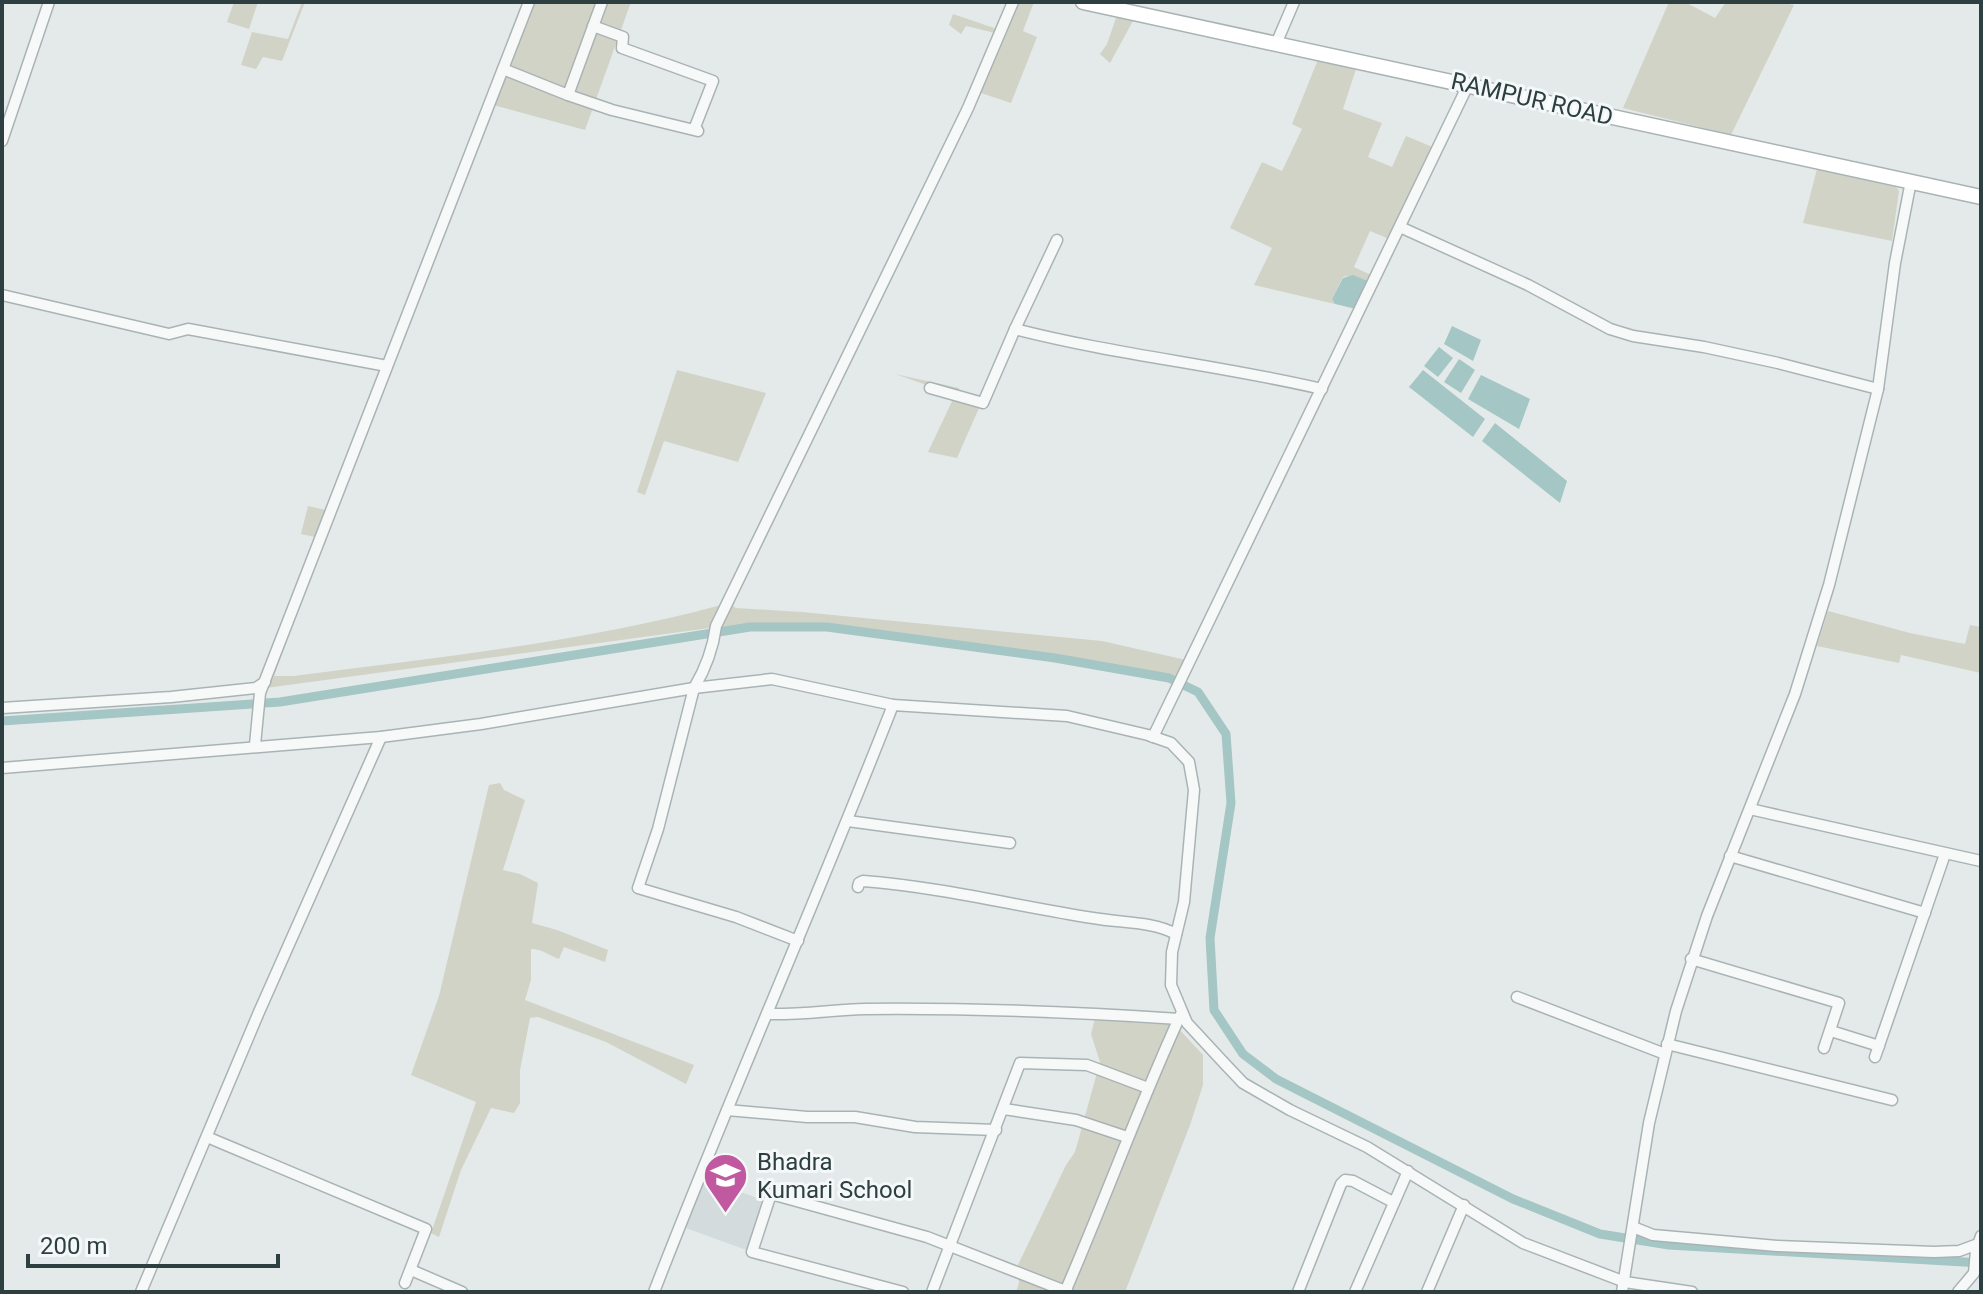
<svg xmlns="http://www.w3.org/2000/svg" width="1983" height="1294" viewBox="0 0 1983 1294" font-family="Roboto,sans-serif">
<rect width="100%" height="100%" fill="#e4eaea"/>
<polygon fill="#d3dbdc" points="700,1178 769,1202 752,1252 683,1227"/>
<g fill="#d1d3c6">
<polygon points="234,2 258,2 249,29 227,22"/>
<polygon points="302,2 305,2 282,61 263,57 256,69 241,65 252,32 288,39"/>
<polygon points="534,2 631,2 585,130 493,105"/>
<polygon points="1015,2 1034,2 1023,31 1037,37 1011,103 978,92"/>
<polygon points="1669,2 1685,2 1715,18 1726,2 1778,2 1794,5 1731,135 1623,108"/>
<polygon points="953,14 997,29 995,33 966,26 961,34 949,25"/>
<polygon points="1117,15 1134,19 1110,63 1100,54 1107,44"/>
<polygon points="1319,57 1357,66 1343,109 1382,123 1368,157 1392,167 1406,136 1435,148 1389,239 1370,231 1354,267 1373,276 1370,282 1346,276 1343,277 1332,299 1335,304 1254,285 1272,248 1230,228 1262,162 1282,171 1302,129 1292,124"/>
<polygon points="1817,169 1896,187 1899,191 1892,241 1803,223"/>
<polygon points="677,370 766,393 738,462 664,441 645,495 637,492"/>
<polygon points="895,374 959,388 956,395 979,408 957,458 928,452 955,395"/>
<polygon points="308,506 326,510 315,537 301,534"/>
<path d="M742 584 733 606 736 608 802 612 1102 641 1186 660 1178 677C1096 662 1014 649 931 638 860 628 790 618 718 628Z"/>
<path d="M721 605 710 628 266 688 294 622 274 676H294C438 657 581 643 721 605Z"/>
<polygon points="1828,611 1910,633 1965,644 1970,625 1981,627 1981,673 1901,655 1899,663 1817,646"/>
<path d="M500 783 504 790 525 800 503 870 520 874 538 883 532 923 557 930 608 950 605 962 564 947 559 959C548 955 542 949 531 949V980L525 1000 694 1065 686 1084 606 1042 538 1017 530 1018 520 1070V1103L514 1113 491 1108 461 1170 439 1237 431 1233 476 1102 411 1075 439 996 489 785Z"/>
<polygon points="1116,1011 1177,1027 1203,1055 1203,1085 1190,1125 1125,1292 1016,1292 1019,1283 1017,1267 1066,1165 1075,1152 1100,1062 1091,1034 1096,1014"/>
</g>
<g fill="#a4c6c5">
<polygon points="1353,275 1370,282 1356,309 1335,304 1332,299 1343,278"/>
<polygon points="1452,326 1481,340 1473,361 1444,344"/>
<polygon points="1439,347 1453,358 1438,377 1424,366"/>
<polygon points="1459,359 1475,370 1461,393 1444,382"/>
<polygon points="1423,370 1485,419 1473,437 1409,387"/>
<polygon points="1481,375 1530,399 1519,429 1468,399"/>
<polygon points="1495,423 1567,481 1560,503 1482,441"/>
</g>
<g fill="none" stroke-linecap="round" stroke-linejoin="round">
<polyline stroke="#a4c6c5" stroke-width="9" points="2,721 280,702 750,627 827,627 1055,658 1169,678 1198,692 1226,734 1231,803 1210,938 1214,1010 1243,1054 1276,1079 1513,1199 1600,1234 1669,1245 1981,1263"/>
<defs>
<g id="minor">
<polyline points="1276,44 1294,2"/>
<polyline points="503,69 568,95 602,2"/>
<polyline points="568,95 612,110 698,131 695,127 713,81 622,48 623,37 593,26"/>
<polyline points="2,141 49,2"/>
<polyline points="1400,227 1528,285 1610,329 1633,336 1704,347 1778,363 1878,389"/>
<polyline points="2,295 169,334 188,329 387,366"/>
<polyline points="1015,329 1057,240"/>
<path d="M930 388 983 403 1015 329C1116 355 1220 365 1322 389"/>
<polyline points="2,708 171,697 256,688 265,682"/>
<polyline points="1153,737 1468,85"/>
<polyline points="255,745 260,693 529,2"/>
<polyline points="2,768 381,737 481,724 694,688 772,679 893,705"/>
<polyline points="1750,809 1981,861"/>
<polyline points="848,821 1010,843"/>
<polyline points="1730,856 1925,913"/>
<path d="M858 887 859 883 863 881C941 887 1016 906 1093 918 1120 923 1152 921 1176 934"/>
<path d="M798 941 736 917 638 888 658 829 694 688C706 668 713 649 716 626L968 108 1013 2"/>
<polyline points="1691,959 1839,1003 1824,1048"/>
<polyline points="1517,997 1665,1054"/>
<path d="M767 1014C800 1015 832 1010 865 1009 969 1008 1075 1012 1179 1019"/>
<polyline points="1831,1031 1879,1046"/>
<polyline points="1667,1044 1892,1100"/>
<polyline points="1875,1057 1945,854"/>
<polyline points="1004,1109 1076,1120 1127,1137"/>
<polyline points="727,1110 807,1117 855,1117 915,1127 996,1130"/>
<polyline points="207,1137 426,1229 405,1283"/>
<polyline points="1633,1227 1653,1235 1777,1246 1934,1252 1959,1251 1978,1244"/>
<polyline points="411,1270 462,1292"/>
<polyline points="141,1292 259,1012 381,737"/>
<path d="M654 1292C730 1095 816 902 893 705L1067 716 1148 735 1171 743 1189 762 1194 790 1184 902 1172 952 1171 985 1187 1023 1225 1064 1243 1083 1290 1110 1367 1147 1523 1243 1625 1282 1692 1292"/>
<polyline points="903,1292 752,1252 771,1194 927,1237 1068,1292"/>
<polyline points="932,1292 1020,1063 1087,1065 1148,1088"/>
<path d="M1065 1292C1105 1200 1139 1105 1181 1014"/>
<polyline points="1298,1292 1341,1184 1345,1180 1353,1181 1393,1202"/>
<polyline points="1355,1292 1408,1171"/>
<polyline points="1427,1292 1464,1205"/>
<polyline points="1622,1292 1649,1123 1676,1011 1707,916 1795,694 1829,585 1878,389 1895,263 1911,181"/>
<polyline points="1958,1292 1974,1273 1976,1251 1981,1236"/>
</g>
<polyline id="secondary" points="1083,2 1981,197"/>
</defs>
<use href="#minor" stroke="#aab3b4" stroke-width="13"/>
<use href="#secondary" stroke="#aab3b4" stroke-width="17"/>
<use href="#minor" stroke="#f7f9f9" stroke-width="10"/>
<use href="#secondary" stroke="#fff" stroke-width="14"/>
</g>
<defs>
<symbol id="school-pin" viewBox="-11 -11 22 30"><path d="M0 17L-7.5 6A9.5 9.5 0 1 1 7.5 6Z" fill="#c059a0" stroke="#f4f8f8"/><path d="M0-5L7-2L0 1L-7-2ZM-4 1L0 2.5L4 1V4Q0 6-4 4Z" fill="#fff"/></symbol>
</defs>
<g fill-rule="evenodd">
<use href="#school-pin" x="700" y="1150" width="51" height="69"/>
</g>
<g text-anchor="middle" stroke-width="6" stroke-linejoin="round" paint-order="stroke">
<g font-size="24" fill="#2e3f41" stroke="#f4f8f8">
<text transform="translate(1532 99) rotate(13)" y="8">RAMPUR ROAD</text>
</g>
<g font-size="24" fill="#2e3f41" stroke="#f4f8f8" text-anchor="start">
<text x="757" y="1170">Bhadra<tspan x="757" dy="28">Kumari School</tspan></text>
</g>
</g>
<rect width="1983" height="1294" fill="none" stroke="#2e3f41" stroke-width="8"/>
<path d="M28 1254v12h250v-12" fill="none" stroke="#2e3f41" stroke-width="4"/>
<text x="40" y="1254" font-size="24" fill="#2e3f41" stroke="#f4f8f8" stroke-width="6" paint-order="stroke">200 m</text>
</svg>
